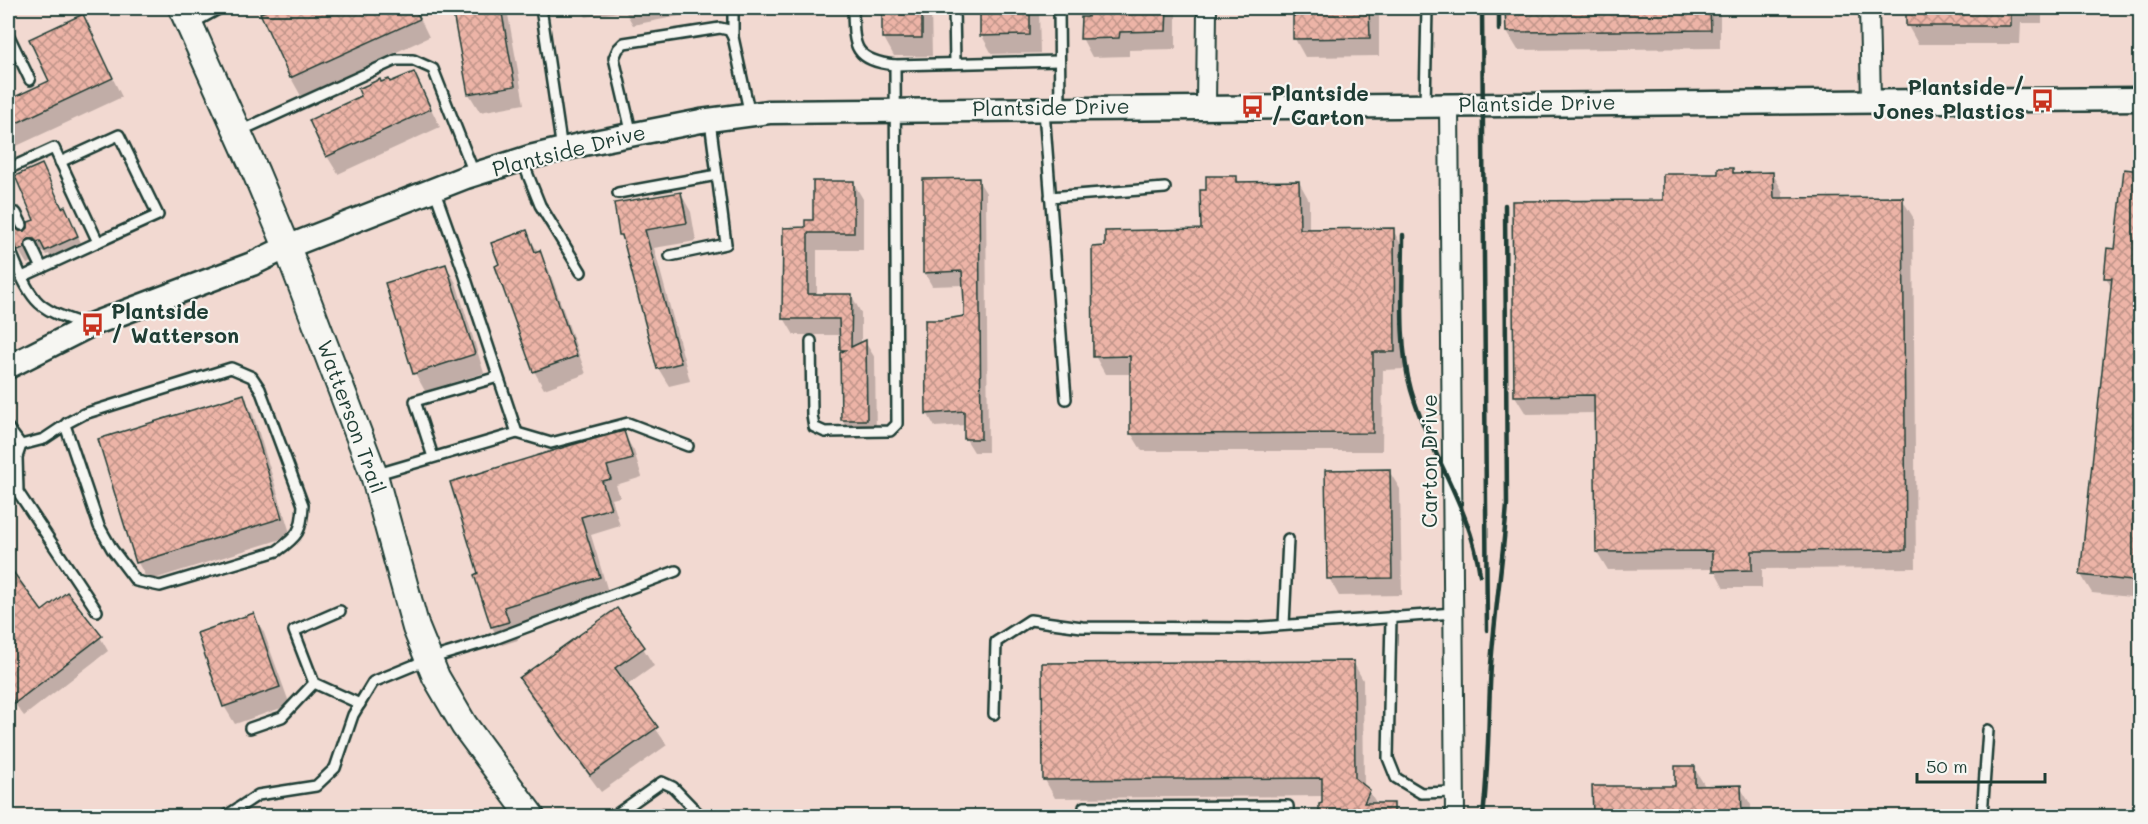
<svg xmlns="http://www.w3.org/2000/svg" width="2148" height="824" viewBox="0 0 2148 824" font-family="Mali,sans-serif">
<defs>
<pattern id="building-cross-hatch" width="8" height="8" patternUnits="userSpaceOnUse" patternTransform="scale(1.5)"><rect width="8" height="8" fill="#edb4a7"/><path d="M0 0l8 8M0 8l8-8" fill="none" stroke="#bf9489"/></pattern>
</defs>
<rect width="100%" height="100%" fill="#f4e9e3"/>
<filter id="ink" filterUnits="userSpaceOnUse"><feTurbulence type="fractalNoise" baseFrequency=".0167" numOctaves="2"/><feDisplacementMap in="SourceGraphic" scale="12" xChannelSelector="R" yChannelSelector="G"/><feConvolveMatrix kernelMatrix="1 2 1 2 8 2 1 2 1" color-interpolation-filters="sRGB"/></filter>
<g filter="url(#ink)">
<rect fill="#f2d9d1" x="8" y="8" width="2132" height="808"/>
<g fill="#0003">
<polygon points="276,8 415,8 429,37 301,96 291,78 262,14"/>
<polygon points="453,8 513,8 507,9 524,104 480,112 469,94"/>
<polygon points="580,8 709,8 710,10 633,25 625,11 586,17"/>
<polygon points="884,8 931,8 932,56 894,56 884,38"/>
<polygon points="982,8 1039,8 1040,53 992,54 982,36"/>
<polygon points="1090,8 1176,8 1176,49 1129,50 1129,56 1092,57 1082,38 1090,18"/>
<polygon points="1298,8 1379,8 1379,56 1305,57 1295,39"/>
<polygon points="1507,8 1720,8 1720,48 1518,50 1507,32"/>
<polygon points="1908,8 2042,8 2042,23 2021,23 2020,44 1918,44 1908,26"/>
<polygon points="82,16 122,97 8,150 8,99 9,101 51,82"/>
<polygon points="414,74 440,127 338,174 327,156 363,97 381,84 390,84"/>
<polygon points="42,166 63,209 72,222 84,250 54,264 49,254 46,255 44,252 37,252 32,256 32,262 27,264 8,233 25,233 36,220"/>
<polygon points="1732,170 1735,174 1773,174 1783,192 1783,200 1902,199 1913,217 1916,568 1762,569 1762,588 1724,588 1714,569 1608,570 1597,552 1596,413 1526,414 1515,396 1665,201"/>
<polygon points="2125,171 2140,172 2140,598 2092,593 2081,575 2112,289 2106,277 2116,250"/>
<polygon points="1236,177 1240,183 1299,182 1309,200 1309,231 1393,230 1403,248 1404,369 1383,370 1382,451 1142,451 1131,433 1131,374 1105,374 1095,356 1202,231"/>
<polygon points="978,180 986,193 988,452 974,452 966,439 966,425 935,427 927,413 941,321 966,317 964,285 932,286 924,272"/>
<polygon points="853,182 863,199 863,250 817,250 817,296 852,296 861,313 861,344 865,342 875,358 876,437 852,437 842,420 843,353 841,335 794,335 784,318 806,229"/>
<polygon points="681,194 691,212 696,241 654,248 690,381 669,386 658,368 627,246 620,235"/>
<polygon points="526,232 549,270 586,374 544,389 534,371 501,265"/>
<polygon points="446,265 456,283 484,373 425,391 415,373"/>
<polygon points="243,395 253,414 291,536 148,581 138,563 99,440"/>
<polygon points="623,433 634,451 642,477 616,485 620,497 612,499 620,526 591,535 609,595 514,625 518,640 502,645 492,627 476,576 480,574"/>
<polygon points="1389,471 1400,489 1402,595 1339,596 1329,578"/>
<polygon points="8,568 42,613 100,637 108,651 24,716 8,695"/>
<polygon points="254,614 264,633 290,705 235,724 224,706"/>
<polygon points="643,648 654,666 626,686 667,745 601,792 531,697 521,679"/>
<polygon points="1353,662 1363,680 1364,787 1369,791 1377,804 1393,804 1400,816 1320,816 1320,805 1324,804 1324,796 1055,798 1045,780"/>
<polygon points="1694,768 1705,786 1740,787 1751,805 1751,816 1594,816 1594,788 1677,787"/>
<polygon points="663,806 671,816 649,816"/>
</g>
<g fill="url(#building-cross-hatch)" stroke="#1f3d34" stroke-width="1.5">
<polygon points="273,8 414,8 420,19 290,78 260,13"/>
<polygon points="452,8 501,8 515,86 468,94"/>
<rect x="882" y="8" width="40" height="30"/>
<polygon points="980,8 1030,8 1030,35 980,36"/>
<polygon points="1088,8 1167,8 1166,31 1120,32 1119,38 1080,39 1081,17 1088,17"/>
<polygon points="1297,8 1369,8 1370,38 1293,39 1293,16 1297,16"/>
<polygon points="1505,8 1710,8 1711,30 1506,32"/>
<rect x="1906" y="8" width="105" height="18"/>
<polygon points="83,14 113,78 8,127 8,100 49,81 29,39"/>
<polygon points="414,72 431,109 326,157 309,120 361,96 358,89 380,79 381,82 389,79 390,82"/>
<polygon points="42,164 62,208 65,206 78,236 45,251 40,241 37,242 34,239 29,239 25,242 25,248 18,251 14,242 9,238 8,232 16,228 19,231 24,231 28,228 28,222 34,220 15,176"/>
<polygon points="1718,168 1733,168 1733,173 1773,172 1774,198 1903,197 1906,550 1752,551 1752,570 1712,571 1712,551 1596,552 1594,395 1514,396 1512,201 1663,200 1663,174 1718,174"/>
<polygon points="2124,169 2140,171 2140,582 2080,575 2112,278 2104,278 2107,248 2115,249"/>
<polygon points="1206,176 1237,176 1237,182 1299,181 1300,229 1394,228 1395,352 1373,352 1373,433 1130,434 1130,356 1093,357 1092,247 1105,246 1105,231 1201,229 1200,190 1206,190"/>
<polygon points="979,178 981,439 964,439 964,411 926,414 925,320 940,320 964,316 964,302 962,271 923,273 923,179"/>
<polygon points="813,181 854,181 854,233 808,233 808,294 852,294 851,347 866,340 867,420 841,420 840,353 845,350 840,350 839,319 782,319 783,228 805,227 805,220 813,220"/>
<polygon points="681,192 687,223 645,230 681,363 657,369 622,235 619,235 614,203"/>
<polygon points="527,230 535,252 540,250 577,356 533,372 495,266 499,264 491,243"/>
<polygon points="446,264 475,354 413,374 385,283"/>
<polygon points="244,394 282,518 136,563 98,439"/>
<polygon points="624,431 633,459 607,466 611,479 602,481 611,508 581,517 600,577 504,607 509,622 491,627 474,575 478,573 450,482 575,444"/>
<polygon points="1390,469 1392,578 1327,579 1325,470"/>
<polygon points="8,565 42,611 67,592 102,636 15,703 8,694"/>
<polygon points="617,608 645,647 615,668 658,727 590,775 519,678"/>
<polygon points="254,613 280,687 223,707 197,633"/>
<polygon points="1354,661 1355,778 1370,790 1364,803 1394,803 1394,816 1319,816 1319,804 1322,803 1322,778 1043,780 1042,663"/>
<polygon points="1675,766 1695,766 1695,786 1741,785 1742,816 1593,816 1592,786 1675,786"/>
</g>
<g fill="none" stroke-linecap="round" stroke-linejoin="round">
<defs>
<g id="service">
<polyline points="541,8 562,150"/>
<polyline points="733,8 733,37"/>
<polyline points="954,8 955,63"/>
<polyline points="1059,8 1060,108"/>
<polyline points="191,24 220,8"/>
<polyline points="8,34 30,80"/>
<polyline points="895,65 1059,61"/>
<polyline points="1425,105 1427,8"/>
<polyline points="1044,111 1066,399"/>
<polyline points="240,131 396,60 413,60 433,69 474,173"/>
<polyline points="632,135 614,58 618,49 624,43 720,28 729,30 733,37 750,115"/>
<polyline points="522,160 540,205 581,272"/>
<polyline points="60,162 119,135 158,215 98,242"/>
<polyline points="8,169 54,148 98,242 22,277"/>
<polyline points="618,193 717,175"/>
<polyline points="1050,197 1165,188"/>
<polyline points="8,216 16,213 22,225"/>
<path d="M8 245C16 263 23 285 36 300 47 313 70 319 86 325"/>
<polyline points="31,245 42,268"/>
<polyline points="670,256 726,244 710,121"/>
<path d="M811 341 812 415 814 427 825 432 890 431 897 424 895 65C852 60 854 45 853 8"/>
<polyline points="8,428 21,445 17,457 18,492 97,611"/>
<polyline points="517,433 551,443 628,423 688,446"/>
<path d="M21 445 44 439 65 425 67 423 84 414 231 368 252 377 260 389 303 505C302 531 298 536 277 551L160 586 136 581 112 549 99 526 65 425"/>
<polyline points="433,457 415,401 498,377"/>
<polyline points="374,475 517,433 465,276 434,189"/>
<polyline points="340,611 294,631 314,683 360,704"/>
<polyline points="1391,617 1388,758 1396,778 1421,793 1455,792"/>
<polyline points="1284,625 1288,539"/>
<polyline points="994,714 996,642 1030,620 1082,627 1250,628 1454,613"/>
<polyline points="250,728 282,717 314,683"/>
<polyline points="226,816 258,795 316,786 335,768 353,715 373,682 429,659 492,640 676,571"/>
<polyline points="614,816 662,782 673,787 697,812 699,816"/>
<polyline points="1084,816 1084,807 1288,806 1288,816"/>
<polyline points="1982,816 1988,730"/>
</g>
<g id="minor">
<polyline points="1869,8 1871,100"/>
<polyline points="1449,105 1455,816"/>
<polyline points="1206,107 1207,8"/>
</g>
<polyline id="tertiary" points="8,367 93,324 252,264 287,247 466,177 530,157 584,144 701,121 769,112 2140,99"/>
<polyline id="secondary" points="182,8 256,173 287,247 374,475 416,628 436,677 464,725 531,816"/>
</defs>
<use href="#service" stroke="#1f3d34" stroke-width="14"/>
<use href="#minor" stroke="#1f3d34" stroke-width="22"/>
<use href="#tertiary" stroke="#1f3d34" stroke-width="27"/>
<use href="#secondary" stroke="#1f3d34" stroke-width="30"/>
<use href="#service" stroke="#f6f6f2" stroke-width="9"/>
<use href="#minor" stroke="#f6f6f2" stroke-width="18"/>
<use href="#tertiary" stroke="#f6f6f2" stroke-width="22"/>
<use href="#secondary" stroke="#f6f6f2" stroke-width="26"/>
<g stroke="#1f3d34" stroke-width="4.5">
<polyline points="1482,8 1487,630"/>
<polyline points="1499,8 1499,30"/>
<path d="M1403 235C1403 283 1398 345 1411 390 1430 455 1471 507 1480 575"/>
<path d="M1483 816C1489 766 1488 716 1491 665 1495 611 1503 558 1507 505L1505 205"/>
</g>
</g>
</g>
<defs>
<symbol id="bus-bare" viewBox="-9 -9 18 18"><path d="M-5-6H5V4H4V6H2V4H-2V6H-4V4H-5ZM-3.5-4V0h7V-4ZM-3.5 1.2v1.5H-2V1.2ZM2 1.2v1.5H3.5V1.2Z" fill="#c8321e" stroke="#f6f6f2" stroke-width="2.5" paint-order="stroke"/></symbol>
</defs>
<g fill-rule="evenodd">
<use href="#bus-bare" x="2026" y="84" width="33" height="33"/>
<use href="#bus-bare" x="1236" y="90" width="33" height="33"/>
<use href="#bus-bare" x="76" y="308" width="33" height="33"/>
</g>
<g text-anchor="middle" stroke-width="4.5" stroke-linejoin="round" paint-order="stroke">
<g font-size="21" font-weight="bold" fill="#1f3d34" stroke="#f6f6f2" text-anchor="start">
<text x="2025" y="95" text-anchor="end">Plantside /<tspan x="2025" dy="24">Jones Plastics</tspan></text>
<text x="1271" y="101">Plantside<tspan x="1271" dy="24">/ Carton</tspan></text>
<text x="111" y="319">Plantside<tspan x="111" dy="24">/ Watterson</tspan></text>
</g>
<g font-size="21" fill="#1f3d34" stroke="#f6f6f2">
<text transform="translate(1537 104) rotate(-1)" y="7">Plantside Drive</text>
<text transform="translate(1051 108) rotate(-1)" y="7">Plantside Drive</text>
<text transform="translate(569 151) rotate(-14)" y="7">Plantside Drive</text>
<text transform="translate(351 417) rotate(70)" y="7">Watterson Trail</text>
<text transform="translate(1430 461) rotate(-90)" y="7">Carton Drive</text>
</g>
</g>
<rect width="2148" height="824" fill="none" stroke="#f6f6f2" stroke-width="30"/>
<rect x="15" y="15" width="2118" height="794" fill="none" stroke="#1f3d34" stroke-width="2" filter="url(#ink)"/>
<path d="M1917 773v9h128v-9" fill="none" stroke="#1f3d34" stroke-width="3"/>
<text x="1926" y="773" font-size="18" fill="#1f3d34" stroke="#f6f6f2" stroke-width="4.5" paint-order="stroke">50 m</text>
</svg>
